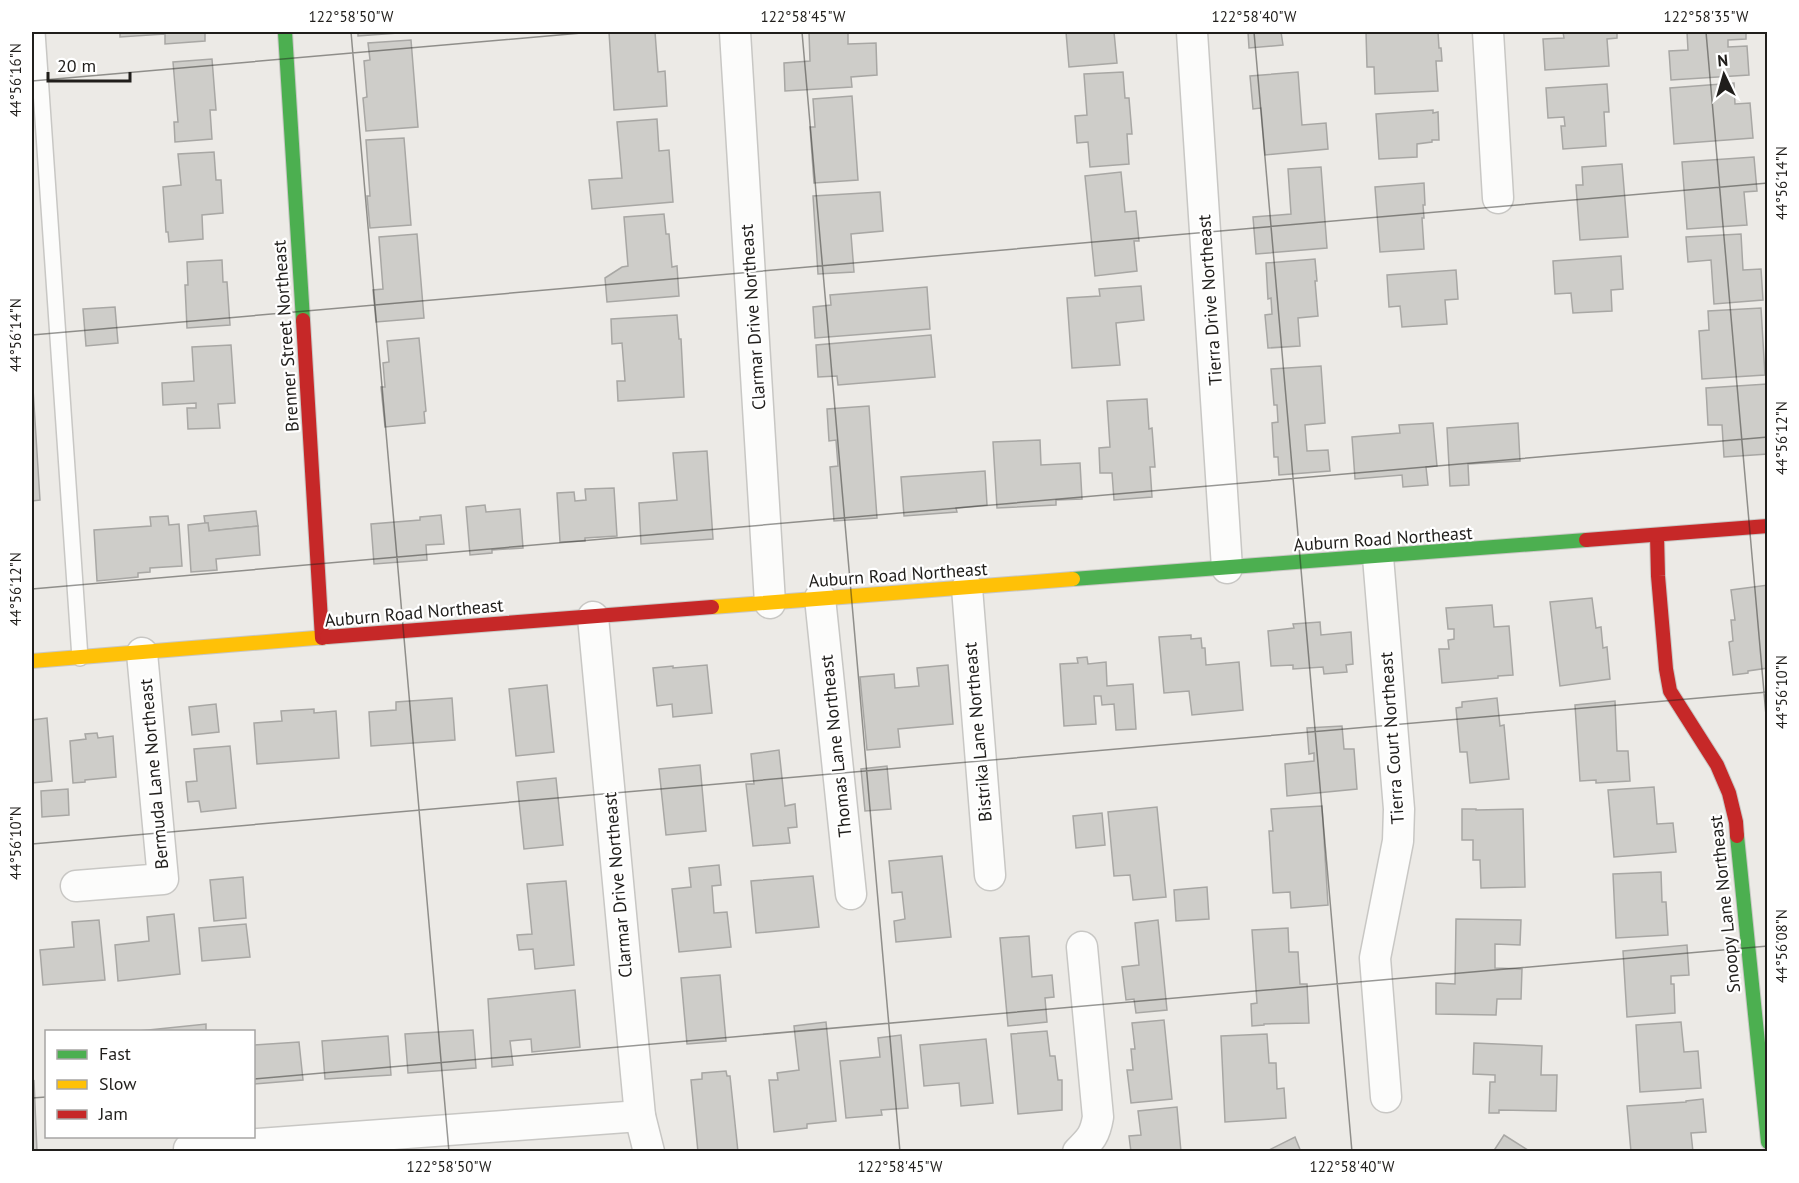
<svg xmlns="http://www.w3.org/2000/svg" width="1799" height="1183" viewBox="0 0 1799 1183" font-family="'PT Sans',sans-serif">
<rect width="100%" height="100%" fill="#eceae6"/>
<g fill="#cecdc9" stroke="#a8a7a4" stroke-width="1.5">
<polygon points="120,32 205,32 205,41 165,44 165,34 120,37"/>
<polygon points="358,32 412,32 358,36"/>
<polygon points="609,32 655,32 658,72 665,71 667,106 614,110"/>
<polygon points="809,32 848,32 848,44 876,43 877,75 851,77 852,87 785,91 784,63 810,61"/>
<polygon points="1066,32 1114,32 1117,63 1069,67"/>
<polygon points="1248,32 1281,32 1283,45 1249,48"/>
<polygon points="1366,32 1438,32 1439,48 1441,48 1442,61 1436,61 1438,91 1375,94 1374,67 1367,67"/>
<polygon points="1563,32 1617,32 1617,38 1607,39 1609,66 1545,70 1543,39 1564,38"/>
<polygon points="1687,32 1746,32 1746,39 1728,40 1728,47 1747,46 1749,75 1671,80 1669,51 1688,50"/>
<polygon points="411,40 418,127 366,131 363,98 367,97 364,61 370,60 368,43"/>
<polygon points="212,59 216,110 210,110 212,139 175,142 174,122 178,122 173,62"/>
<polygon points="1123,72 1125,98 1129,98 1132,134 1127,134 1129,164 1090,167 1088,142 1077,143 1075,116 1087,115 1084,74"/>
<polygon points="1298,72 1302,125 1326,123 1328,149 1265,155 1261,108 1253,109 1250,76"/>
<polygon points="1734,83 1735,104 1750,103 1753,138 1674,144 1670,88"/>
<polygon points="1607,84 1609,112 1604,112 1606,146 1563,149 1561,126 1565,126 1564,117 1548,118 1546,88"/>
<polygon points="852,96 858,180 814,183 810,127 815,127 813,99"/>
<polygon points="1433,110 1433,113 1438,112 1439,140 1432,140 1432,142 1417,144 1417,157 1379,159 1376,114"/>
<polygon points="657,119 659,151 669,150 673,202 592,209 589,180 622,178 617,122"/>
<polygon points="404,138 411,225 370,228 367,196 370,196 366,140"/>
<polygon points="214,152 216,180 221,180 223,213 202,215 203,239 169,242 168,232 166,232 163,187 181,185 178,154"/>
<polygon points="1754,157 1757,191 1744,192 1747,225 1687,229 1682,162"/>
<polygon points="1622,164 1628,237 1580,240 1576,185 1583,185 1582,167"/>
<polygon points="1321,167 1327,248 1256,254 1253,217 1291,214 1288,169"/>
<polygon points="1121,172 1125,212 1136,211 1139,241 1134,241 1137,271 1095,276 1085,176"/>
<polygon points="1424,183 1425,205 1423,205 1424,218 1422,218 1424,249 1380,252 1375,187"/>
<polygon points="880,192 883,231 851,234 854,272 818,274 813,196"/>
<polygon points="664,214 666,234 669,234 672,267 677,266 679,296 607,302 605,278 622,267 628,266 624,217"/>
<polygon points="417,234 424,318 376,322 373,290 383,289 379,237"/>
<polygon points="1741,234 1743,270 1761,269 1763,300 1714,304 1711,260 1688,262 1686,237"/>
<polygon points="1621,256 1623,289 1611,290 1612,311 1573,313 1571,293 1555,294 1553,261"/>
<polygon points="1315,259 1317,281 1315,281 1318,316 1298,318 1300,346 1268,348 1265,315 1272,314 1271,298 1268,299 1266,263"/>
<polygon points="222,260 223,282 227,282 230,325 187,328 185,285 188,285 187,262"/>
<polygon points="1456,270 1458,299 1445,300 1447,324 1402,327 1400,306 1389,307 1387,275"/>
<polygon points="1141,286 1144,320 1116,323 1120,365 1072,368 1067,298 1100,296 1099,289"/>
<polygon points="927,287 930,329 815,338 813,307 831,305 830,295"/>
<polygon points="115,307 118,343 86,346 83,309"/>
<polygon points="1761,308 1765,375 1702,379 1699,331 1709,330 1708,311"/>
<polygon points="677,315 679,339 681,339 684,397 618,401 617,381 625,381 622,343 612,344 611,319"/>
<polygon points="931,335 935,377 838,385 837,376 818,377 816,345"/>
<polygon points="419,338 426,411 424,412 425,423 385,427 381,387 385,387 383,363 389,362 387,341"/>
<polygon points="231,345 235,403 218,404 220,428 188,429 187,408 196,408 196,403 163,405 162,383 194,381 192,347"/>
<polygon points="1321,366 1325,423 1305,425 1307,451 1328,450 1330,471 1279,475 1278,457 1274,457 1272,423 1278,422 1277,405 1274,405 1271,369"/>
<polygon points="32,373 40,500 32,501"/>
<polygon points="1767,384 1768,454 1724,457 1722,425 1708,425 1706,388"/>
<polygon points="1147,399 1149,429 1152,428 1155,467 1150,467 1152,497 1114,500 1112,473 1100,473 1099,448 1110,447 1107,401"/>
<polygon points="869,406 877,518 834,521 830,467 838,466 836,440 829,441 827,409"/>
<polygon points="1433,423 1437,466 1426,467 1428,485 1403,487 1402,475 1355,479 1352,437 1400,433 1399,425"/>
<polygon points="1518,423 1520,461 1468,464 1469,485 1450,486 1447,428"/>
<polygon points="1040,440 1041,465 1080,463 1082,499 1056,500 1056,505 997,508 993,442"/>
<polygon points="707,451 713,539 641,544 639,503 677,500 673,453"/>
<polygon points="985,471 987,505 956,508 957,512 904,516 901,477"/>
<polygon points="614,488 617,536 585,538 585,541 560,542 557,493 574,492 575,501 586,500 585,489"/>
<polygon points="485,505 486,512 520,509 523,548 492,550 492,553 470,555 466,507"/>
<polygon points="256,511 258,526 209,531 208,523 205,523 204,516"/>
<polygon points="441,515 444,544 426,545 427,560 374,564 371,524 420,520 420,517"/>
<polygon points="168,516 169,525 179,524 182,566 150,568 150,572 138,573 138,577 97,581 94,530 151,526 150,517"/>
<polygon points="205,523 208,523 209,531 258,526 260,555 216,559 217,570 191,572 188,525"/>
<polygon points="1768,585 1768,668 1748,671 1748,673 1733,675 1729,642 1733,641 1731,620 1735,620 1731,590"/>
<polygon points="1592,598 1596,628 1601,627 1603,648 1607,647 1610,679 1560,686 1550,602"/>
<polygon points="1492,605 1494,627 1509,626 1513,675 1498,676 1498,678 1442,683 1439,649 1449,649 1448,640 1454,639 1454,629 1448,629 1446,608"/>
<polygon points="1320,622 1321,635 1351,632 1353,664 1346,665 1347,672 1324,674 1323,667 1293,669 1293,665 1271,666 1268,631 1294,628 1293,624"/>
<polygon points="1191,635 1191,639 1201,638 1202,648 1205,648 1206,665 1239,662 1243,710 1192,715 1189,691 1164,693 1159,637"/>
<polygon points="1087,657 1088,664 1106,662 1107,686 1133,684 1136,729 1116,730 1114,704 1102,705 1101,696 1094,696 1096,724 1064,726 1060,664 1078,663 1077,658"/>
<polygon points="707,665 712,713 673,717 672,704 657,706 653,668 673,666 673,668"/>
<polygon points="948,665 953,724 898,729 900,747 867,750 860,677 894,674 895,688 919,686 917,668"/>
<polygon points="547,685 554,752 516,756 509,689"/>
<polygon points="452,698 455,740 371,746 369,712 396,710 396,702"/>
<polygon points="1497,698 1500,726 1504,725 1509,779 1470,783 1467,752 1460,752 1456,708 1462,707 1462,702"/>
<polygon points="1615,701 1617,751 1628,751 1630,781 1596,783 1596,780 1580,781 1575,705"/>
<polygon points="216,704 219,732 192,735 189,707"/>
<polygon points="314,709 314,713 336,711 339,758 257,764 254,723 282,721 281,711"/>
<polygon points="47,718 52,781 32,783 32,720"/>
<polygon points="1342,726 1344,749 1354,749 1357,789 1287,796 1285,764 1314,761 1314,753 1309,754 1307,728"/>
<polygon points="97,733 98,738 113,736 116,777 85,780 85,782 73,783 70,741 86,739 85,734"/>
<polygon points="230,746 236,808 201,812 199,801 188,802 186,782 197,781 194,749"/>
<polygon points="779,750 785,806 795,804 797,827 788,828 790,843 753,846 746,784 754,784 751,754"/>
<polygon points="700,765 706,831 666,835 659,769"/>
<polygon points="887,766 891,809 865,811 861,769"/>
<polygon points="556,778 563,845 524,849 517,782"/>
<polygon points="1654,787 1657,824 1673,823 1676,852 1614,857 1608,790"/>
<polygon points="68,789 69,815 42,817 41,791"/>
<polygon points="1322,806 1328,905 1291,908 1290,892 1273,893 1269,831 1273,831 1271,809"/>
<polygon points="1157,807 1166,897 1133,900 1130,875 1114,876 1108,812"/>
<polygon points="1462,809 1476,809 1476,810 1523,809 1525,887 1481,888 1480,860 1473,860 1473,840 1462,840"/>
<polygon points="1102,813 1105,845 1076,848 1073,816"/>
<polygon points="942,856 951,937 896,942 894,921 905,919 902,892 892,893 889,861"/>
<polygon points="719,865 721,885 712,886 714,913 727,912 731,947 679,952 672,889 691,887 689,868"/>
<polygon points="1661,872 1662,902 1666,902 1668,935 1616,938 1613,874"/>
<polygon points="813,876 819,927 756,933 751,881"/>
<polygon points="243,877 246,918 214,921 210,880"/>
<polygon points="566,881 574,965 535,969 533,949 519,950 517,935 532,934 527,884"/>
<polygon points="1207,887 1209,919 1176,921 1174,890"/>
<polygon points="174,914 180,974 118,981 115,945 149,941 147,917"/>
<polygon points="1456,919 1521,920 1520,945 1495,944 1495,968 1522,969 1521,999 1497,999 1496,1015 1436,1014 1436,983 1455,984"/>
<polygon points="99,920 105,980 43,985 40,950 74,947 72,922"/>
<polygon points="1158,920 1167,1010 1136,1013 1134,999 1126,1000 1122,967 1139,965 1135,923"/>
<polygon points="246,924 250,957 202,961 199,928"/>
<polygon points="1288,928 1289,952 1298,952 1300,984 1307,984 1309,1023 1264,1024 1264,1025 1252,1026 1251,1004 1257,1003 1252,930"/>
<polygon points="1029,936 1032,977 1052,975 1054,997 1045,998 1047,1022 1008,1026 1000,938"/>
<polygon points="1687,945 1689,975 1671,976 1671,984 1674,984 1675,1013 1627,1017 1623,951"/>
<polygon points="720,975 726,1041 687,1044 681,978"/>
<polygon points="575,990 580,1047 532,1052 531,1039 510,1041 513,1065 492,1067 488,999"/>
<polygon points="1164,1020 1172,1099 1131,1103 1127,1070 1133,1070 1131,1049 1135,1049 1132,1023"/>
<polygon points="826,1022 836,1121 807,1124 807,1128 774,1132 769,1080 778,1080 777,1073 799,1070 794,1026"/>
<polygon points="1681,1022 1684,1052 1698,1051 1701,1088 1640,1092 1636,1025"/>
<polygon points="206,1024 206,1032 139,1032 139,1031"/>
<polygon points="473,1030 476,1068 408,1073 405,1034"/>
<polygon points="1047,1031 1050,1056 1055,1056 1058,1080 1062,1080 1062,1110 1018,1114 1011,1034"/>
<polygon points="1267,1034 1269,1063 1276,1063 1277,1089 1284,1088 1286,1118 1225,1122 1221,1036"/>
<polygon points="901,1035 908,1108 881,1110 882,1115 846,1118 840,1061 880,1057 878,1038"/>
<polygon points="388,1036 391,1075 325,1079 322,1041"/>
<polygon points="986,1039 993,1103 961,1106 959,1083 924,1086 920,1045"/>
<polygon points="299,1042 303,1080 254,1084 254,1045"/>
<polygon points="1474,1043 1542,1046 1541,1075 1557,1075 1556,1111 1499,1110 1499,1113 1489,1113 1490,1082 1495,1082 1495,1075 1473,1074"/>
<polygon points="726,1071 727,1076 730,1076 738,1152 698,1152 691,1080 702,1079 702,1073"/>
<polygon points="34,1081 37,1152 32,1152 32,1082"/>
<polygon points="1703,1099 1706,1132 1691,1133 1693,1152 1631,1152 1627,1106 1686,1102 1686,1101"/>
<polygon points="1177,1107 1181,1152 1131,1152 1129,1136 1141,1135 1138,1111"/>
<polygon points="1504,1135 1531,1152 1493,1152"/>
<polygon points="1295,1137 1301,1152 1265,1152"/>
</g>
<g fill="none" stroke-linecap="round" stroke-linejoin="round">
<defs>
<polyline id="lane" points="37,32 80,658"/>
<g id="street">
<polyline points="735,32 770,603"/>
<polyline points="1192,32 1227,568"/>
<polyline points="1488,32 1498,198"/>
<polyline points="1378,557 1399,809 1398,841 1375,958 1386,1097"/>
<polyline points="967,588 990,875"/>
<polyline points="820,598 851,894"/>
<polyline points="593,617 640,1116 649,1152"/>
<polyline points="76,886 163,879 142,653"/>
<polyline points="189,1149 640,1116"/>
<path d="M1078 1152C1091 1139 1095 1135 1098 1117L1082 947"/>
</g>
<g id="fast">
<polyline points="285,32 303,320"/>
<polyline points="1073,579 1586,540"/>
<polyline points="1737,836 1768,1142"/>
</g>
<g id="slow">
<polyline points="712,607 1073,579"/>
<polyline points="32,661 327,637"/>
</g>
<g id="jam">
<polyline points="303,320 322,638"/>
<polyline points="1657,535 1658,576 1666,669 1670,691 1717,765 1729,793 1736,822 1737,836"/>
<polyline points="1586,540 1768,526"/>
<polyline points="327,637 712,607"/>
</g>
</defs>
<use href="#lane" stroke="#c8c7c4" stroke-width="18"/>
<use href="#street" stroke="#c8c7c4" stroke-width="33"/>
<use href="#fast" stroke="#c8c7c4" stroke-width="16"/>
<use href="#slow" stroke="#c8c7c4" stroke-width="16"/>
<use href="#jam" stroke="#c8c7c4" stroke-width="16"/>
<use href="#lane" stroke="#fcfcfb" stroke-width="15"/>
<use href="#street" stroke="#fcfcfb" stroke-width="30"/>
<use href="#fast" stroke="#4caf50" stroke-width="14"/>
<use href="#slow" stroke="#ffc107" stroke-width="14"/>
<use href="#jam" stroke="#c62828" stroke-width="14"/>
</g>
<path fill="none" stroke="#201e1b" stroke-width="1.5" stroke-opacity="0.45" d="M351 32 449 1152M802 32 900 1152M1254 32 1352 1152M1706 32 1768 738M32 81 593 32M32 335 1768 183M32 589 1768 437M32 844 1768 692M254 1079 1768 946M32 1098 46 1097"/>
<g text-anchor="middle" stroke-width="4.5" stroke-linejoin="round" paint-order="stroke">
<g font-size="18" fill="#201e1b" stroke="#fff">
<text transform="translate(1210 300) rotate(-94)" y="6">Tierra Drive Northeast</text>
<text transform="translate(753 317) rotate(-94)" y="6">Clarmar Drive Northeast</text>
<text transform="translate(286 336) rotate(-94)" y="6">Brenner Street Northeast</text>
<text transform="translate(1383 539) rotate(-4)" y="6">Auburn Road Northeast</text>
<text transform="translate(898 575) rotate(-4)" y="6">Auburn Road Northeast</text>
<text transform="translate(414 613) rotate(-5)" y="6">Auburn Road Northeast</text>
<text transform="translate(978 732) rotate(-95)" y="6">Bistrika Lane Northeast</text>
<text transform="translate(1392 738) rotate(-94)" y="6">Tierra Court Northeast</text>
<text transform="translate(836 746) rotate(-96)" y="6">Thomas Lane Northeast</text>
<text transform="translate(154 774) rotate(-95)" y="6">Bermuda Lane Northeast</text>
<text transform="translate(618 885) rotate(-95)" y="6">Clarmar Drive Northeast</text>
<text transform="translate(1725 904) rotate(-96)" y="6">Snoopy Lane Northeast</text>
</g>
</g>
<rect width="1799" height="1183" fill="none" stroke="#ffffff" stroke-width="66"/>
<rect x="45" y="1030" width="210" height="108" fill="#ffffff" stroke="#a6a5a4" stroke-width="1.5"/>
<rect x="57" y="1050" width="30" height="9" fill="#4caf50" stroke="#a6a5a4" stroke-width="1.5"/>
<text x="99" y="1060" font-size="18" fill="#201e1b">Fast</text>
<rect x="57" y="1080" width="30" height="9" fill="#ffc107" stroke="#a6a5a4" stroke-width="1.5"/>
<text x="99" y="1090" font-size="18" fill="#201e1b">Slow</text>
<rect x="57" y="1110" width="30" height="9" fill="#c62828" stroke="#a6a5a4" stroke-width="1.5"/>
<text x="99" y="1120" font-size="18" fill="#201e1b">Jam</text>
<g transform="translate(1724 75) rotate(355)" stroke="#ffffff" stroke-width="4.5" paint-order="stroke">
<path d="M0-4.5L10 22L0 15L-10 22Z" fill="#201e1b"/>
<text y="-9" font-size="16" font-weight="bold" text-anchor="middle" fill="#201e1b">N</text>
</g>
<path d="M48 72v9h82v-9" fill="none" stroke="#201e1b" stroke-width="3"/>
<text x="57" y="72" font-size="18" fill="#201e1b" stroke="#ffffff" stroke-width="4.5" paint-order="stroke">20 m</text>
<rect x="33" y="33" width="1733" height="1117" fill="none" stroke="#201e1b" stroke-width="2"/>
<g font-size="15" text-anchor="middle" fill="#201e1b">
<text x="351" y="22">122°58'50"W</text>
<text x="803" y="22">122°58'45"W</text>
<text x="1254" y="22">122°58'40"W</text>
<text x="1706" y="22">122°58'35"W</text>
<text transform="translate(16 80) rotate(-90)" y="5">44°56'16"N</text>
<text transform="translate(1782 183) rotate(-90)" y="5">44°56'14"N</text>
<text transform="translate(16 335) rotate(-90)" y="5">44°56'14"N</text>
<text transform="translate(1782 438) rotate(-90)" y="5">44°56'12"N</text>
<text transform="translate(16 589) rotate(-90)" y="5">44°56'12"N</text>
<text transform="translate(1782 692) rotate(-90)" y="5">44°56'10"N</text>
<text transform="translate(16 843) rotate(-90)" y="5">44°56'10"N</text>
<text transform="translate(1782 946) rotate(-90)" y="5">44°56'08"N</text>
<text x="449" y="1172">122°58'50"W</text>
<text x="900" y="1172">122°58'45"W</text>
<text x="1352" y="1172">122°58'40"W</text>
</g>
</svg>
